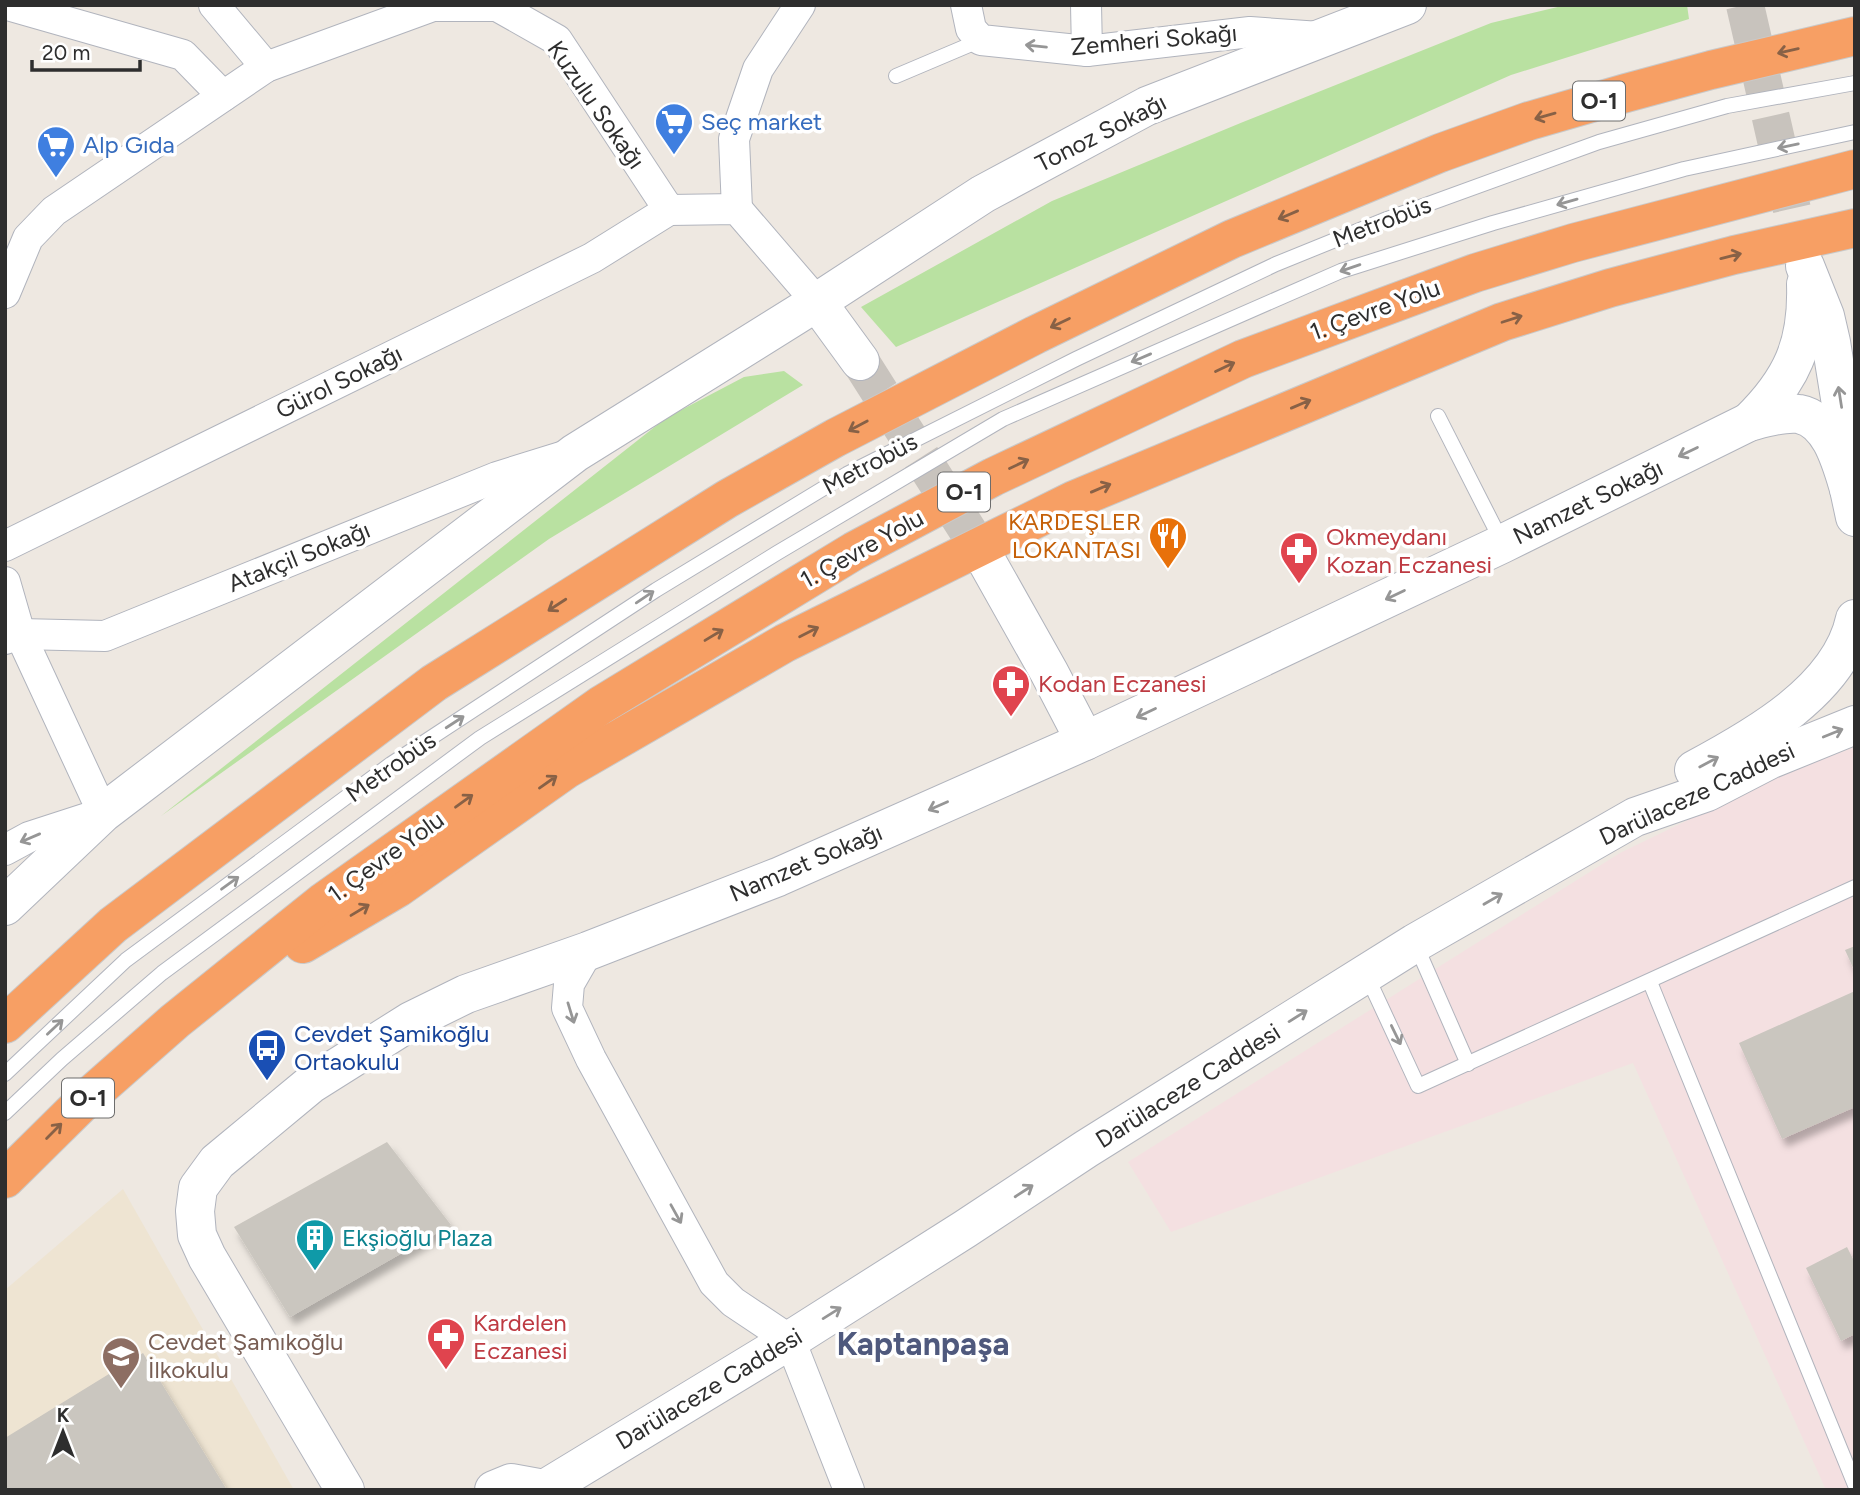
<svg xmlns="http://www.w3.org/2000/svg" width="1860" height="1495" viewBox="0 0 1860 1495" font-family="Figtree,sans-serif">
<defs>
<filter id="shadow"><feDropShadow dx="4.5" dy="8" stdDeviation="3.5" flood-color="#0004"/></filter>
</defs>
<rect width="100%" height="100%" fill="#eee8e1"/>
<polygon fill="#eee4d2" points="123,1189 294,1490 5,1490 5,1290"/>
<polygon fill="#f4e0e1" points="1855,747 1855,1490 1826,1490 1633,1063 1171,1232 1128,1162 1620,853 1787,772"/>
<g fill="#b9e1a1">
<polygon points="1566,5 1687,5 1689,19 1511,75 896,347 861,307 1052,201 1243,122 1491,23"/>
<polygon points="784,371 803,385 549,539 161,816 666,418 744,377"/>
</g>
<g fill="#cac6bf" filter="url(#shadow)">
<polygon points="1855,946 1855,972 1845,950"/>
<polygon points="1855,991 1855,1107 1782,1139 1739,1043"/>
<polygon points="387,1142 451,1225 290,1317 234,1227"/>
<polygon points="1847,1247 1855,1263 1855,1334 1841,1341 1806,1268"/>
<polygon points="143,1353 227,1490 5,1490 5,1438"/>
</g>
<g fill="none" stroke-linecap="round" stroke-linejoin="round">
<g stroke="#c8c3bd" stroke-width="38" stroke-dasharray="38 19" stroke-linecap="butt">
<polyline points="1745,5 1805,266"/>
<polyline points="860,361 982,553"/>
</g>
<defs>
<g id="lane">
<polyline points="896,76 981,40"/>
<polyline points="1438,416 1502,542"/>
<polyline points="1415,943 1468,1064"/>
<polyline points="1367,976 1418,1086 1855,887"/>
<polyline points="1650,982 1855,1485"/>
<polyline points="5,1074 126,960 391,764 656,590 847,474 1076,359 1276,264 1387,219 1599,142 1727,106 1855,83"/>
<polyline points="5,1113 62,1059 162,973 480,738 777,553 1003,419 1341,271 1493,223 1684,169 1855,132"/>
</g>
<g id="street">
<polyline points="8,5 183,55 223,96"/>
<polyline points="214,5 266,67"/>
<polyline points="966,5 971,29 981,40 1087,51 1250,32 1320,37"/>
<polyline points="1086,5 1087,51"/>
<polyline points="737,209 734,139 758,69 800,5"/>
<polyline points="5,293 28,238 54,211 266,67 433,6 497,6 557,40 669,210 737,209 817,302"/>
<polyline points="5,546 592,258 669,210"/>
<polyline points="5,582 20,634 103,813 29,837 5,850"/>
<polyline points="5,639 20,634 105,636 497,477 561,457"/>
<polyline points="588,951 569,984 567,1008 591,1059 714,1283 733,1302 790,1340 849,1490"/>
</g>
<g id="secondary">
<polyline points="1805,266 1825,316 1831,342 1849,454 1849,489 1855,517"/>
<polyline points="817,302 860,361"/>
<path d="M1749 422C1792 380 1808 344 1806 284"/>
<polyline points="982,553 1049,672 1085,741"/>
<path d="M1694 770C1754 738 1840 690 1855 619"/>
<polyline points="5,906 103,813 575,453 817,302 983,194 1147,106 1407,5"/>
<path d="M345 1490 207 1257 197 1235 195 1211 198 1188 217 1162 311 1084 411 1021 466 994 588 951 778 877 1085 741 1502 544 1749 422C1764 418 1783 412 1799 414 1830 420 1841 462 1849 489"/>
<polyline points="494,1490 511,1483 544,1489"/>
<polyline points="543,1490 790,1340 965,1229 1086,1149 1415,943 1635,817 1707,792 1769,760 1855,725"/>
</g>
<g id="highway">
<polyline points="303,944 398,888 567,769 785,643 1074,500 1502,322 1610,288 1734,255 1855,228"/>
<polyline points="5,1024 113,925 434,683 727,499 835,438 1035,335 1232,239 1440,153 1529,121 1626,93 1711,70 1855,36"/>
<polyline points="5,1179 83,1102 175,1021 323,902 601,705 854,551 993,477 1243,359 1475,273 1573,243 1855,169"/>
</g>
</defs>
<use href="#lane" stroke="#b1b4bd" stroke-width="16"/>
<use href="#street" stroke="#b1b4bd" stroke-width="32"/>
<use href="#secondary" stroke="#b1b4bd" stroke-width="40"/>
<use href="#highway" stroke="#c9c9c9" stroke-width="40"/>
<use href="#lane" stroke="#fff" stroke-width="14"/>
<use href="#street" stroke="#fff" stroke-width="30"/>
<use href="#secondary" stroke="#fff" stroke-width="38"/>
<use href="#highway" stroke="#f79f64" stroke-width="38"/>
</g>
<defs><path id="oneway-shaft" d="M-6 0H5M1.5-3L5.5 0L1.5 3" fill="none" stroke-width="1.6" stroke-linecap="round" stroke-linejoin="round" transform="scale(1.75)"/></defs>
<g stroke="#969696">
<use href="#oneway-shaft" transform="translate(1036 46) rotate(-174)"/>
<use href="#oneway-shaft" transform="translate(1788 146) rotate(168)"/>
<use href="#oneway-shaft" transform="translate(1567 202) rotate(164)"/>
<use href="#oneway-shaft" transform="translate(1350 268) rotate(161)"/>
<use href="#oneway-shaft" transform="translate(1141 358) rotate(157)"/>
<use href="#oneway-shaft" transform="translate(1840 397) rotate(-99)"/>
<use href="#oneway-shaft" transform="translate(1688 452) rotate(154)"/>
<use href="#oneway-shaft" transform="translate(1395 595) rotate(154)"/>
<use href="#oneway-shaft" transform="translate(645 597) rotate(-34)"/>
<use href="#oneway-shaft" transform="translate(1146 713) rotate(155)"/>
<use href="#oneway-shaft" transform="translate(455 722) rotate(-33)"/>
<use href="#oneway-shaft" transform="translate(1833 733) rotate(-22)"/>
<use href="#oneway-shaft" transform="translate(1709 762) rotate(-28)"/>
<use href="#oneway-shaft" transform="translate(938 806) rotate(156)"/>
<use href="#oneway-shaft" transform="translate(30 838) rotate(157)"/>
<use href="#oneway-shaft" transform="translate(230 883) rotate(-36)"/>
<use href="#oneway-shaft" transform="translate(1493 899) rotate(-30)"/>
<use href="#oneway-shaft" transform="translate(571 1013) rotate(73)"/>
<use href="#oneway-shaft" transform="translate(1298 1016) rotate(-32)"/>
<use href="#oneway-shaft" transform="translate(55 1027) rotate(-43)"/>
<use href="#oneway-shaft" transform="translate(1396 1035) rotate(64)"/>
<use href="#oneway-shaft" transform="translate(1024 1191) rotate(-33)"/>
<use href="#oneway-shaft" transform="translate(676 1214) rotate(61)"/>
<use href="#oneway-shaft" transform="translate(832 1313) rotate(-32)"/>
</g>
<g stroke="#886146">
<use href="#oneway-shaft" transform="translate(1788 51) rotate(167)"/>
<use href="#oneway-shaft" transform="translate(1545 116) rotate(164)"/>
<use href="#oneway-shaft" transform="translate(1288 215) rotate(157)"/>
<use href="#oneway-shaft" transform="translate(1731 256) rotate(-14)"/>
<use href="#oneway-shaft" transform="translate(1512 319) rotate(-18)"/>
<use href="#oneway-shaft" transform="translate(1060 323) rotate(154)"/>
<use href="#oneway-shaft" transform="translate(1225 367) rotate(-25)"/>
<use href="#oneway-shaft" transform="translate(1301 404) rotate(-23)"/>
<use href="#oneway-shaft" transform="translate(858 426) rotate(152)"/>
<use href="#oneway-shaft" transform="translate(1019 464) rotate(-25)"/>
<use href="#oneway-shaft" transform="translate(1101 488) rotate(-23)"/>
<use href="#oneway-shaft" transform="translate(557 605) rotate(147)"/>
<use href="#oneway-shaft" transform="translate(809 632) rotate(-27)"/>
<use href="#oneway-shaft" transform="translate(714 635) rotate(-31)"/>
<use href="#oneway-shaft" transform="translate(548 782) rotate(-35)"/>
<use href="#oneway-shaft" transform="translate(464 801) rotate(-36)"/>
<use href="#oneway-shaft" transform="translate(360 910) rotate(-31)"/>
<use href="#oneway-shaft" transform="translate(54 1131) rotate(-45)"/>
</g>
<defs>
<symbol id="supermarket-pin" viewBox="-11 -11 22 30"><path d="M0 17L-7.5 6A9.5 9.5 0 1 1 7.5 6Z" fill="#3f7fe0" stroke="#fff"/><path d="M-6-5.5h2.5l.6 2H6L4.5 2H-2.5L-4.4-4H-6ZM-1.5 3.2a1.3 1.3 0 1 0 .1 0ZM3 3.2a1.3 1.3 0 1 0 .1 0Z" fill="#fff"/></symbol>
<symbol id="restaurant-pin" viewBox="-11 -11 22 30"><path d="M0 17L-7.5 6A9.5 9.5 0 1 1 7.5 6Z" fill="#e8710a" stroke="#fff"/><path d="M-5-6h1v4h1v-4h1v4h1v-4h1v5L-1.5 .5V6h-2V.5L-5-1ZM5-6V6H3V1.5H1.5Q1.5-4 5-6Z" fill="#fff"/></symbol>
<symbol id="pharmacy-pin" viewBox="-11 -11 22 30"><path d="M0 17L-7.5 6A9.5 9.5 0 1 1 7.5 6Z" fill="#e0444e" stroke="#fff"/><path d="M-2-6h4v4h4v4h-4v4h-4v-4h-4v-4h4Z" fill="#fff"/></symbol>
<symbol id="bus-pin" viewBox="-11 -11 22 30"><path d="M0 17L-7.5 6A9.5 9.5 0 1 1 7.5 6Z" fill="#1a4fb4" stroke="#fff"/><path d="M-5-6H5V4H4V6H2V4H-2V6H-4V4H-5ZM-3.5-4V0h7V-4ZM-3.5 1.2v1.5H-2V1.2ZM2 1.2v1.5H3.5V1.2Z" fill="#fff"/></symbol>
<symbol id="building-pin" viewBox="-11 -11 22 30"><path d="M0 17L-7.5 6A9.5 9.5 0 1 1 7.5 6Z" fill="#0f9aa8" stroke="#fff"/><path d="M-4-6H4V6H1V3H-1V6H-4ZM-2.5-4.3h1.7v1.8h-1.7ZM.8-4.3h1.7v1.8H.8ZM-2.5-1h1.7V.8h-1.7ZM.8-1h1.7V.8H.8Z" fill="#fff"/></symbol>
<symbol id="school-pin" viewBox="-11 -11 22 30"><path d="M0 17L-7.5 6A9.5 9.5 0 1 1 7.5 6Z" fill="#8d6e63" stroke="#fff"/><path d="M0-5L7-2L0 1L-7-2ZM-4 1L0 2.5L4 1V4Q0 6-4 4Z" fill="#fff"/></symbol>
</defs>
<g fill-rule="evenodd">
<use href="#supermarket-pin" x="652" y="100" width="44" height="60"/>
<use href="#supermarket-pin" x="34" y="123" width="44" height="60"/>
<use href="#restaurant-pin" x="1146" y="514" width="44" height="60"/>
<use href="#pharmacy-pin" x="1277" y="529" width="44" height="60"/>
<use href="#pharmacy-pin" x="989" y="662" width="44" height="60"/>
<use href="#bus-pin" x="245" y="1026" width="44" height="60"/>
<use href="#building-pin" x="293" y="1216" width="44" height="60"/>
<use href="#pharmacy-pin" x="424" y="1315" width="44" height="60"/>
<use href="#school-pin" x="99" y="1334" width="44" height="60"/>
</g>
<g text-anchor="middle" stroke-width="7" stroke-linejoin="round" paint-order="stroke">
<g fill="#fff" stroke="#6d6d6d" stroke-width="2">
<rect x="1573" y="81.5" width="52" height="39" rx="5"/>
<rect x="938" y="472.5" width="52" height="39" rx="5"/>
<rect x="62" y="1078.5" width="52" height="39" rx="5"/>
</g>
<g font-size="23" font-weight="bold" fill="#2e2e2e">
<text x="1599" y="109">O-1</text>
<text x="964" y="500">O-1</text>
<text x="88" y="1106">O-1</text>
</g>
<g font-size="24" fill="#2e2e2e" stroke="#fff">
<text transform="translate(1154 40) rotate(-5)" y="8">Zemheri Sokağı</text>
<text transform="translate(596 105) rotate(55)" y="8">Kuzulu Sokağı</text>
<text transform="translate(1101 133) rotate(-27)" y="8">Tonoz Sokağı</text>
<text transform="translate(1382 222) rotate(-21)" y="8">Metrobüs</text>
<text transform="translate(1375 310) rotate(-20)" y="8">1. Çevre Yolu</text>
<text transform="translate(339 382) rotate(-26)" y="8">Gürol Sokağı</text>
<text transform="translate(870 464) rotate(-28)" y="8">Metrobüs</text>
<text transform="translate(1588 502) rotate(-26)" y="8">Namzet Sokağı</text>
<text transform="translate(862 549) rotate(-29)" y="8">1. Çevre Yolu</text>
<text transform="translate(299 557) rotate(-22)" y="8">Atakçil Sokağı</text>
<text transform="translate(391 767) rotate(-35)" y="8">Metrobüs</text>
<text transform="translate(1697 794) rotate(-25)" y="8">Darülaceze Caddesi</text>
<text transform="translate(386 857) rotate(-36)" y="8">1. Çevre Yolu</text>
<text transform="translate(806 863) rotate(-23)" y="8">Namzet Sokağı</text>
<text transform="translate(1188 1086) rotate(-32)" y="8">Darülaceze Caddesi</text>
<text transform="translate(709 1389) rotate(-31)" y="8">Darülaceze Caddesi</text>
</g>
<g font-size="24" fill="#366cbe" stroke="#fff" text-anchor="start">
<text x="701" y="130">Seç market</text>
<text x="83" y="153">Alp Gıda</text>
</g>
<g font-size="24" fill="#c56008" stroke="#fff" text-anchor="end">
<text x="1141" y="530">KARDEŞLER<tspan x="1141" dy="28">LOKANTASI</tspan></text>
</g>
<g font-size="24" fill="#be3a42" stroke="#fff" text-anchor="start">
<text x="1326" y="545">Okmeydanı<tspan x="1326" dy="28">Kozan Eczanesi</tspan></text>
<text x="1038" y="692">Kodan Eczanesi</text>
<text x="473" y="1331">Kardelen<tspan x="473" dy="28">Eczanesi</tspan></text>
</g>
<g font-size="24" fill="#164399" stroke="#fff" text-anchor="start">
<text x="294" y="1042">Cevdet Şamikoğlu<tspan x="294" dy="28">Ortaokulu</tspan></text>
</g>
<g font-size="24" fill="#0d838f" stroke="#fff" text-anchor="start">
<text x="342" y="1246">Ekşioğlu Plaza</text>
</g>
<g font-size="24" fill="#785e54" stroke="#fff" text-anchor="start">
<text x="148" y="1350">Cevdet Şamıkoğlu<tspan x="148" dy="28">İlkokulu</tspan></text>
</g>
<g font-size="32" font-weight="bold" fill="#4f597d" stroke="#fff">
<text x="923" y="1355">Kaptanpaşa</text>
</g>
</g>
<rect width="1860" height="1495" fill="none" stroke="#2e2e2e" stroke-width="14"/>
<g transform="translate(63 1432)" stroke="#ffffff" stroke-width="5" paint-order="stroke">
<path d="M0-5L12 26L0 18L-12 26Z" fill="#2e2e2e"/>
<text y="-10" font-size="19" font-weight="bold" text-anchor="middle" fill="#2e2e2e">K</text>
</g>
<path d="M32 60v10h108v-10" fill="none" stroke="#2e2e2e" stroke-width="3.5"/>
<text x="42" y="60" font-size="21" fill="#2e2e2e" stroke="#ffffff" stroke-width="5" paint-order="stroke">20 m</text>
</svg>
